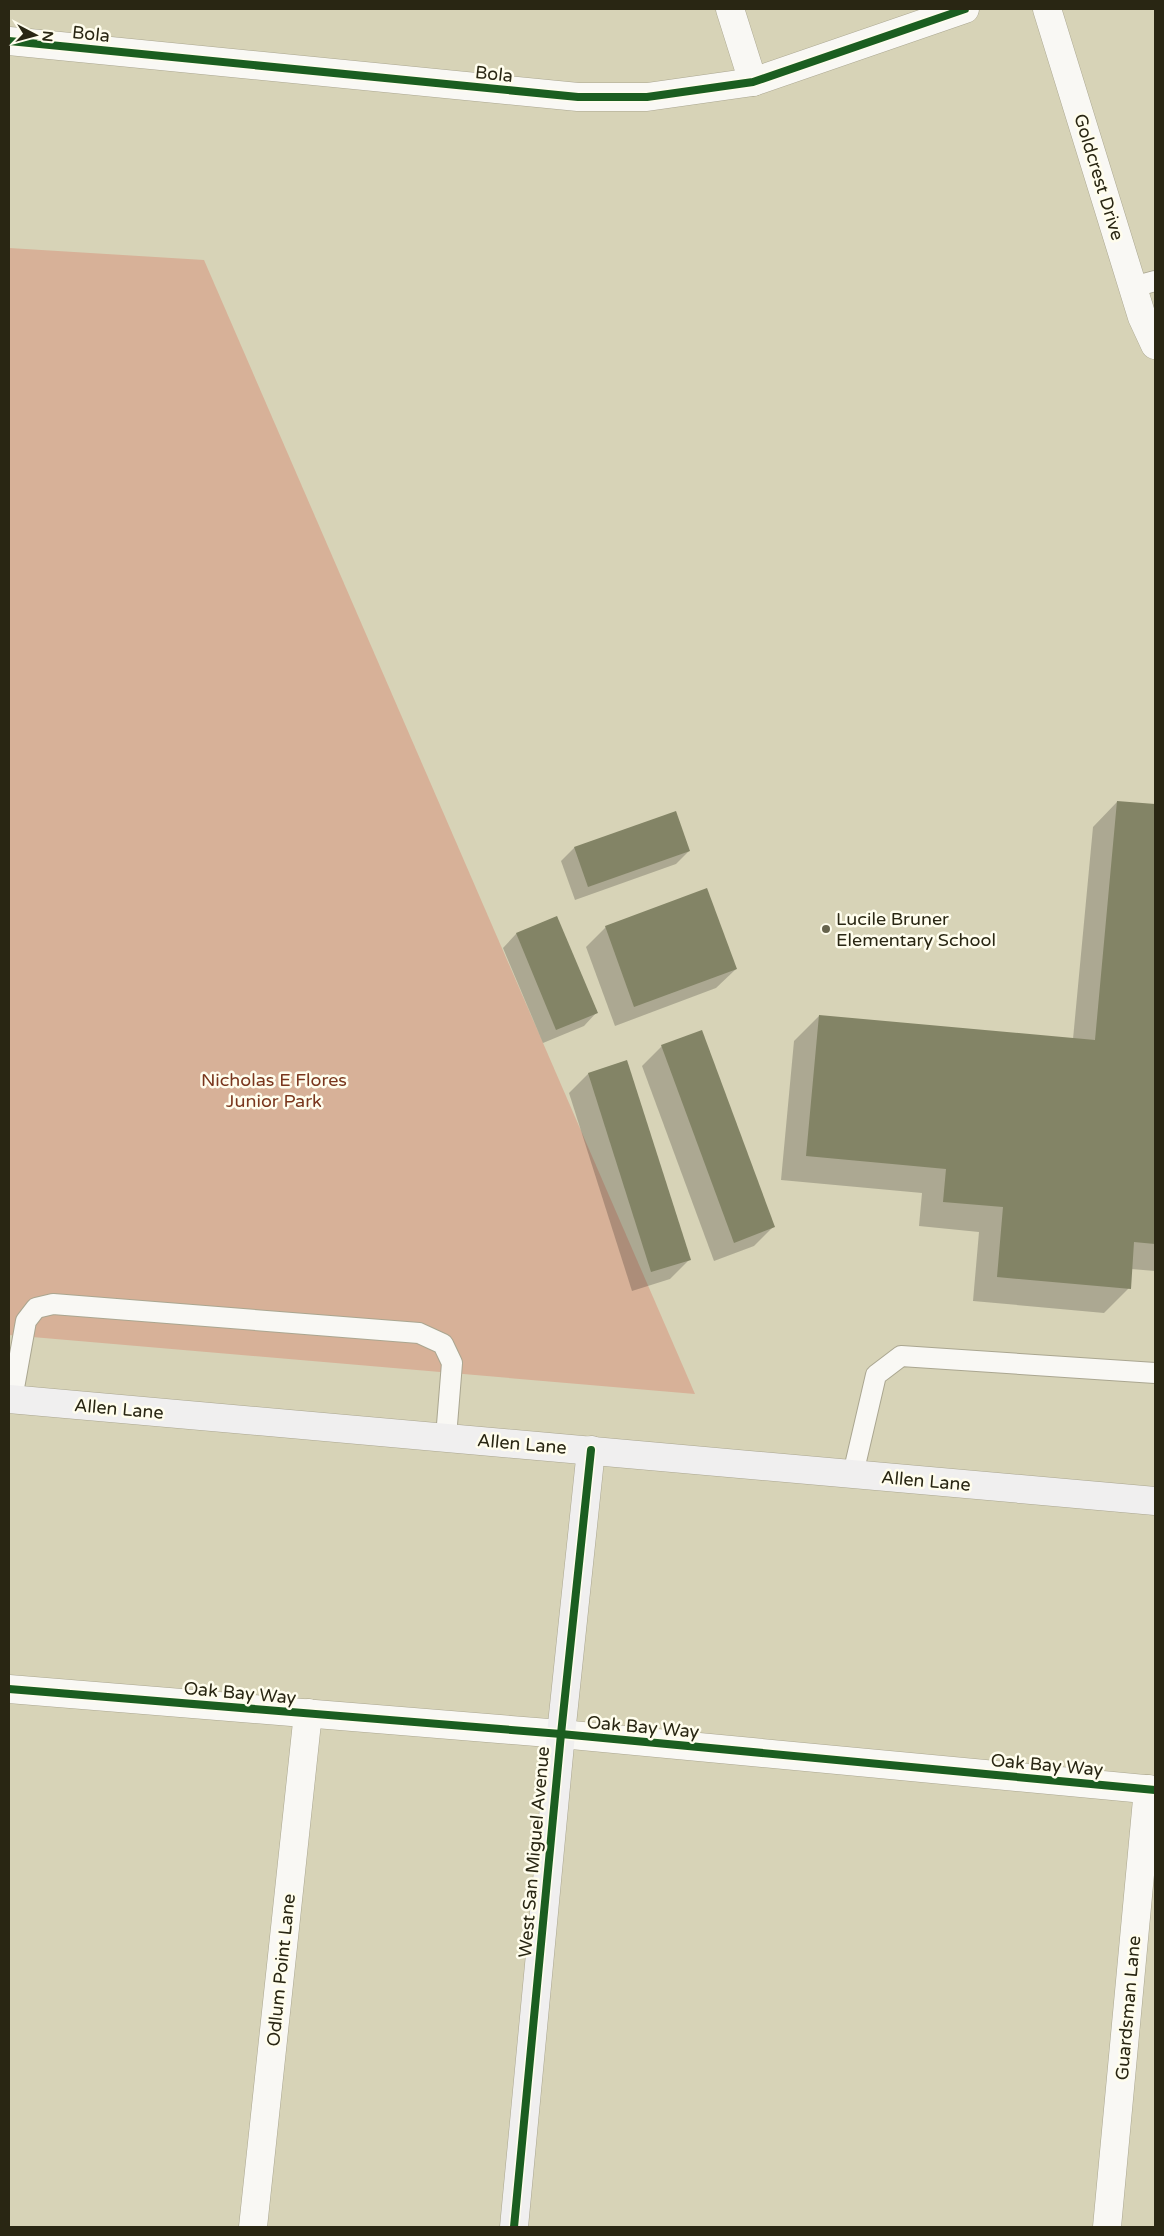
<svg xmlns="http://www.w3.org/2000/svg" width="1164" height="2236" viewBox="0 0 1164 2236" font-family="'Varela Round',sans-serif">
<rect width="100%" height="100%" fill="#d7d3b7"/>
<polygon fill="#d7b198" points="9,248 204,260 695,1394 9,1335"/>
<g fill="#0003">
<polygon points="1117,802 1155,806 1155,1271 1131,1269 1129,1288 1104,1313 973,1301 979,1232 919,1226 922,1193 781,1180 794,1041 819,1016 1073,1039 1093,827"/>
<polygon points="574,848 689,851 676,864 575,900 561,861"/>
<polygon points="556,917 597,1012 584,1026 543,1043 503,948 516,934"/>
<polygon points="606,927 736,969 716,988 615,1026 586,947"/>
<polygon points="662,1046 773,1227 754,1246 714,1261 642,1066"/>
<polygon points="626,1061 690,1259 670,1279 632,1291 569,1093 588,1074"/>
</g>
<g fill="#838466">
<polygon points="1117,801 1155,804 1155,1244 1134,1242 1131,1289 997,1277 1003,1207 943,1202 946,1169 806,1156 819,1015 1095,1040"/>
<polygon points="676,811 690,851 588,887 574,847"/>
<polygon points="707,888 737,969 634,1007 605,926"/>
<polygon points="557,916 598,1013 556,1030 516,933"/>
<polygon points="702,1030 775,1227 734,1243 661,1045"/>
<polygon points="627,1060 691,1260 651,1272 588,1073"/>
</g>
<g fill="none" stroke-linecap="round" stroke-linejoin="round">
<defs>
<g id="lane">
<polyline points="1133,287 1155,281"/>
<polyline points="12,1399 26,1321 36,1308 53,1304 419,1333 443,1344 452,1363 446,1437"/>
<polyline points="853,1474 876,1375 901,1356 1155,1373"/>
</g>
<g id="street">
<polyline points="730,9 753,82"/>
<polyline points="1047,9 1142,317 1155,345"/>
<polyline points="9,41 578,97 647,97 753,82 965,9"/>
<polyline points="9,1689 561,1734 1155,1790"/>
<polyline points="253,2227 308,1713"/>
<polyline points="1107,2227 1148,1789"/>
</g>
<g id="secondary">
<polyline points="9,1399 1155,1501"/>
<polyline points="514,2227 561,1734 591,1450"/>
</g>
</defs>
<use href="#lane" stroke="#aaa690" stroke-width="22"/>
<use href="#street" stroke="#aaa690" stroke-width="29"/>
<use href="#secondary" stroke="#aaa690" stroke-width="29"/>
<use href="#lane" stroke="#f9f8f4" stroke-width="20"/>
<use href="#street" stroke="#f9f8f4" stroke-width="28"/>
<use href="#secondary" stroke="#f0efef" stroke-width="28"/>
<defs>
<g id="cycleway">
<polyline points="9,41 578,97 647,97 753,82 965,9"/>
<polyline points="9,1689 561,1734 1155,1790"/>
<polyline points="514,2227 561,1734 591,1450"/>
</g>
</defs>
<use href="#cycleway" stroke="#fffded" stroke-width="11"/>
<use href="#cycleway" stroke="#1b5e20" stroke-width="8"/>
</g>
<circle fill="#66634c" stroke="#fffded" stroke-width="2" cx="826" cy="929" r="5"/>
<g text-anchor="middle" stroke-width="5" stroke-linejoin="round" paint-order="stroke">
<g font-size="18" fill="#292613" stroke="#fffded">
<text transform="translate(91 34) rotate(6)" y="6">Bola</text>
<text transform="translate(494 74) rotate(6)" y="6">Bola</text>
<text transform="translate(1099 177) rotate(73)" y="6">Goldcrest Drive</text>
<text transform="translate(119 1409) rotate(5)" y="6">Allen Lane</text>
<text transform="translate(522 1444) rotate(5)" y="6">Allen Lane</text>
<text transform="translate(926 1481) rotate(5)" y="6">Allen Lane</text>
<text transform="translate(240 1693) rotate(5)" y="6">Oak Bay Way</text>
<text transform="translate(643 1727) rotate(5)" y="6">Oak Bay Way</text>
<text transform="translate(1047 1765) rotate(5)" y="6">Oak Bay Way</text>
<text transform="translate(534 1852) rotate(-85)" y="6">West San Miguel Avenue</text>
<text transform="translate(281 1970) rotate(-84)" y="6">Odlum Point Lane</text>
<text transform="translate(1128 2008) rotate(-85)" y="6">Guardsman Lane</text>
</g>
<g font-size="18" fill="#292613" stroke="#fffded" text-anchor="start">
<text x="836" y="925">Lucile Bruner<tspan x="836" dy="21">Elementary School</tspan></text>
</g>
<g font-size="18" fill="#79361d" stroke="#fffded">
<text x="274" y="1086">Nicholas E Flores<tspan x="274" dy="21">Junior Park</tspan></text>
</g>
</g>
<rect width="1164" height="2236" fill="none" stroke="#292613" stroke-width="20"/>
<g transform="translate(35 35) rotate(96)" stroke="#fffded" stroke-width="4" paint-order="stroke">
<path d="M0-4L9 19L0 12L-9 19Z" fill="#292613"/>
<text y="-8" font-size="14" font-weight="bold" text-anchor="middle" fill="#292613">N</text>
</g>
</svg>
